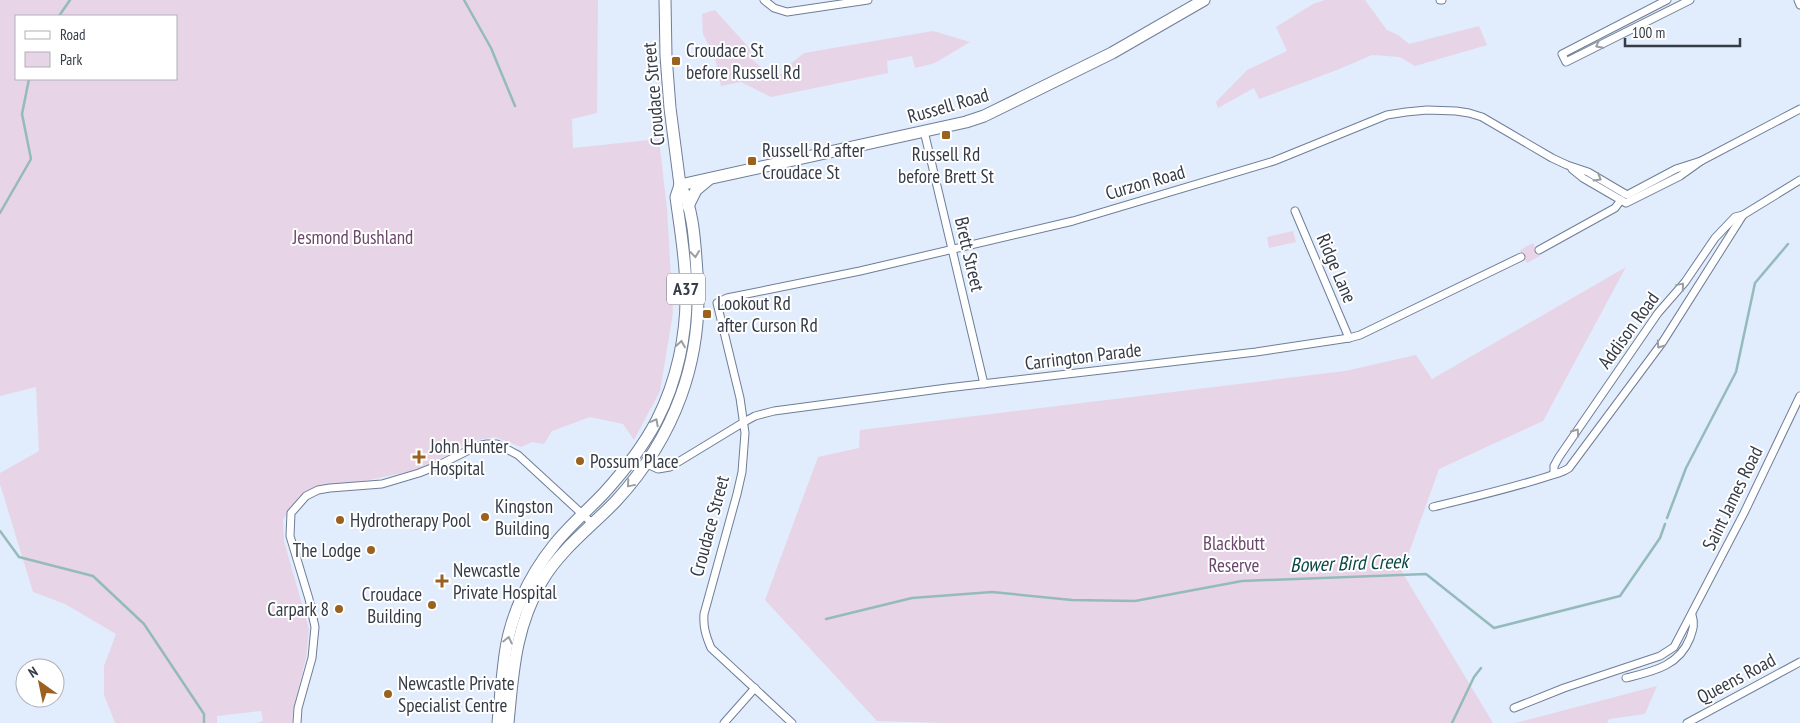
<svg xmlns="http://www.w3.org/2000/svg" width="1800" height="723" viewBox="0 0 1800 723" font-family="'PT Sans Narrow',sans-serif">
<rect width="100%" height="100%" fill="#e1ecfd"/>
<g fill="#e8d4e7" fill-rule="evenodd">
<path d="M0 0H598L597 113 572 119 573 148 659 139 667 209 673 313 660 391 634 440 623 424 590 417 552 431 544 444 532 442 521 447 495 437 472 441 448 455 412 471 364 481 316 486 299 496 283 520 284 541 309 629 306 658 293 710 292 723H256L263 721 261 711 217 716V723H115L104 695V666L116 634 65 604 33 592 0 484V473L39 451 36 387 0 396ZM16 16H176V79H16Z"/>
<polygon points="1325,0 1365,0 1387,30 1398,35 1409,44 1479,26 1487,45 1415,66 1400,57 1372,55 1337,70 1259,99 1254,88 1218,108 1216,102 1247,70 1287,51 1276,27 1313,4"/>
<polygon points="715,10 750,49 749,57 773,77 786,73 789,65 804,53 933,31 970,42 935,63 915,68 912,56 887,61 888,73 771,97 741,82 721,86 715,58 703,34 702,14"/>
<polygon points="1293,231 1296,242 1269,248 1267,237"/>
<polygon points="1533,243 1540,256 1527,263 1520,250"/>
<polygon points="1626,267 1543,421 1439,469 1402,572 1493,723 945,723 877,721 765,600 818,457 859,448 860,430 1345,371 1416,355 1432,379"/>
<polygon points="1657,686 1645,714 1609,719 1607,723 1515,723"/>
</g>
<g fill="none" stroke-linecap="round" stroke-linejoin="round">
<g stroke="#94bbba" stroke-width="2.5">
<polyline points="464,0 491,48 515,106"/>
<polyline points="59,16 70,0"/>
<polyline points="0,213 31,159 22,114 29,79"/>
<polyline points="1667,518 1686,468 1736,372 1755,283 1788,244"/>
<polyline points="0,531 19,557 93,576 144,624 204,714 204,723"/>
<polyline points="826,619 912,598 992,592 1072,600 1135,601 1242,581 1426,574 1494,628 1620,596 1660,538 1665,524"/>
<polyline points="1452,723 1474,677 1481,668"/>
</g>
<defs>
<g id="minor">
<polyline points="764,0 774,8 787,12 868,0"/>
<polyline points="1440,0 1442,0"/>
<polyline points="1667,0 1562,54 1566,62 1690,0"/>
<polyline points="1798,0 1800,5"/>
<polyline points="924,131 984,384"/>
<polyline points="1572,169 1583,178 1626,203 1680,176 1701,161 1800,109"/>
<polyline points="1295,211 1349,338"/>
<polyline points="1539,250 1615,208 1621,200"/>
<polyline points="647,464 658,469 670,467 744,422 755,416 774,411 947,388 1256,352 1349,338 1360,335 1521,257"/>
<polyline points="1554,474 1554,466 1559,457 1658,313 1685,282 1715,238 1735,217 1743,215 1800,180"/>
<path d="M1433 507C1473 497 1513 488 1552 475 1559 473 1563 472 1569 468L1662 343 1743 215"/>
<path d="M1626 678C1654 671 1679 666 1690 638 1693 629 1695 624 1692 615"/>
<polyline points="1514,708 1564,688 1660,656 1674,647 1744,513 1800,396"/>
<polyline points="297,723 298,708 312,658 315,627 309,599 290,536 291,513 306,496 318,490 330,488 382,484 419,473 439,465 477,446 487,444 497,444 518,455 593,524"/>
<polyline points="724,723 755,688"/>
<path d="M792 723 711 648C706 636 703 627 704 614L737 494 742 472 745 433 740 398 717 303 727 298 860 271 1073 221 1274 161 1387 115 1406 112 1427 110 1456 111 1469 113 1482 117 1552 158 1567 165 1588 172 1627 195 1676 169 1701 161"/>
<polyline points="1687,723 1800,662"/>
</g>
<g id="primary">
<polyline points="680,185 966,122 984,116 1112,53 1204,0"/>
<polyline points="688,206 696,190 708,180"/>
</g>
<g id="trunk">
<path d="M498 723C500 700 502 677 505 655 510 616 529 576 554 545 569 526 587 511 604 493 624 471 643 447 657 420 677 381 687 334 686 291 686 260 680 228 676 197L680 185"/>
<path d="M508 723C513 671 515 628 542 581 560 550 591 527 616 501 674 438 704 360 697 273 695 246 694 208 680 185L670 108 666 56 665 0"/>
</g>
</defs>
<use href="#minor" stroke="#6e7e97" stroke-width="9"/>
<use href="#primary" stroke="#6e7e97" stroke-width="13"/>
<use href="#trunk" stroke="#6e7e97" stroke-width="13"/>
<use href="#minor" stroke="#fff" stroke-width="7"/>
<use href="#primary" stroke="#fff" stroke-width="11"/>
<use href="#trunk" stroke="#fff" stroke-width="11"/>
</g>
<defs><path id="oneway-chevron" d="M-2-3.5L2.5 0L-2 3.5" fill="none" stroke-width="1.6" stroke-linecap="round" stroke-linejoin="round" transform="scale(1.25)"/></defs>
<g stroke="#9a9ea3">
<use href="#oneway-chevron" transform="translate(1599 45) rotate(153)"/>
<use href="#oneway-chevron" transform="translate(1598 178) rotate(30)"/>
<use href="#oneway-chevron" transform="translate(695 254) rotate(84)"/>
<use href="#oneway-chevron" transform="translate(1681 286) rotate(-50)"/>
<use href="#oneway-chevron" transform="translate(681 344) rotate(-81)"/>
<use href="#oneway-chevron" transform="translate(1660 345) rotate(125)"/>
<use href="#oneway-chevron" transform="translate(655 422) rotate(-62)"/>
<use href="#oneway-chevron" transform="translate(1576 432) rotate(-55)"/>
<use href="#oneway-chevron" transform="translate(630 484) rotate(130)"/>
<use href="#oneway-chevron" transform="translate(508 640) rotate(-77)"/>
</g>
<g fill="#9a611f" stroke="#fff" stroke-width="2">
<rect x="671" y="56" width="10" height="10" rx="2.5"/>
<rect x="941" y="130" width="10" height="10" rx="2.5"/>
<rect x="747" y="156" width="10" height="10" rx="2.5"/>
<rect x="702" y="309" width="10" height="10" rx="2.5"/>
<path d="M416.5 449.5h5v5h5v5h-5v5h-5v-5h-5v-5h5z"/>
<circle cx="580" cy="461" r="5"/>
<circle cx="485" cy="517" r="5"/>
<circle cx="340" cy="520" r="5"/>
<circle cx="371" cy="550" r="5"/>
<path d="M439.5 573.5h5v5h5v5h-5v5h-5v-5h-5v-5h5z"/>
<circle cx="432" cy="605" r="5"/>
<circle cx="339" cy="609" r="5"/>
<circle cx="388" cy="694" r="5"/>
</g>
<g text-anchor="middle" stroke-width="4" stroke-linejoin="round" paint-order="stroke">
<rect fill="#fff" stroke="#72767e" stroke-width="1" x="667" y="273.5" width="38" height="31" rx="4"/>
<g font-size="18" font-weight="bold" fill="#353c47">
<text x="686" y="295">A37</text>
</g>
<g font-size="19" fill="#353c47" stroke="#fff" text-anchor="start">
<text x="686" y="57">Croudace St<tspan x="686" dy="22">before Russell Rd</tspan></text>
<text x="762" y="157">Russell Rd after<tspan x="762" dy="22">Croudace St</tspan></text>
<text x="946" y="161" text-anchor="middle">Russell Rd<tspan x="946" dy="22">before Brett St</tspan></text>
<text x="717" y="310">Lookout Rd<tspan x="717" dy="22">after Curson Rd</tspan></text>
<text x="430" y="453">John Hunter<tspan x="430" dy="22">Hospital</tspan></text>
<text x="590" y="468">Possum Place</text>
<text x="495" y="513">Kingston<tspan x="495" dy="22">Building</tspan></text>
<text x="350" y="527">Hydrotherapy Pool</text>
<text x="361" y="557" text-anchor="end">The Lodge</text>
<text x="453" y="577">Newcastle<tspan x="453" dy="22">Private Hospital</tspan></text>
<text x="422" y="601" text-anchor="end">Croudace<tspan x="422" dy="22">Building</tspan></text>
<text x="329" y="616" text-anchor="end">Carpark 8</text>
<text x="398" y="690">Newcastle Private<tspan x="398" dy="22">Specialist Centre</tspan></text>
</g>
<g font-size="19" fill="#353c47" stroke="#fff">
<text transform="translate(653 94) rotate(-95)" y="7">Croudace Street</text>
<text transform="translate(948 105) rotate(-16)" y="7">Russell Road</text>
<text transform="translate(1145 182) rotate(-16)" y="7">Curzon Road</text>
<text transform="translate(970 254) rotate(77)" y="7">Brett Street</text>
<text transform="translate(1337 268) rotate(67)" y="7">Ridge Lane</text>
<text transform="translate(1628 330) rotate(-54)" y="7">Addison Road</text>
<text transform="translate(1083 356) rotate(-7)" y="7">Carrington Parade</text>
<text transform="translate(1732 498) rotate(-64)" y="7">Saint James Road</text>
<text transform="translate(709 526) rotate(-75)" y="7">Croudace Street</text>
<text transform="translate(1736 678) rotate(-28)" y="7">Queens Road</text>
</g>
<g font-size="19" fill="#6a476b" stroke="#fff">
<text x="353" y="244">Jesmond Bushland</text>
<text x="1234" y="550">Blackbutt<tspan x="1234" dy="22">Reserve</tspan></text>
</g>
<g font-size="20" font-style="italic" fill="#0a4646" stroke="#fff">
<text transform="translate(1349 563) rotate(-2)" y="7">Bower Bird Creek</text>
</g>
</g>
<rect x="15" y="15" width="162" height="65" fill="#ffffff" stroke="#aeb1b5"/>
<rect x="25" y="31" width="25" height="8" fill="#ffffff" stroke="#aeb1b5"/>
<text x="60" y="40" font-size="15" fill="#353c47">Road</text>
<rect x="25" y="52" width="25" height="15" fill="#e8d4e7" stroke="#aeb1b5"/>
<text x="60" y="65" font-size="15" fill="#353c47">Park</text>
<g transform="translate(40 683) rotate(327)"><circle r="24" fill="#ffffff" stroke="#aeb1b5"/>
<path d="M0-4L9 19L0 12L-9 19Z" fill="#9a611f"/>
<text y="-8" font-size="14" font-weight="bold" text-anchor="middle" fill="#353c47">N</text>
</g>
<path d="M1625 38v8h115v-8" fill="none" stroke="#353c47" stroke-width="2.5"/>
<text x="1632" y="38" font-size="15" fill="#353c47" stroke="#ffffff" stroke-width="4" paint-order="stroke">100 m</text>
</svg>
